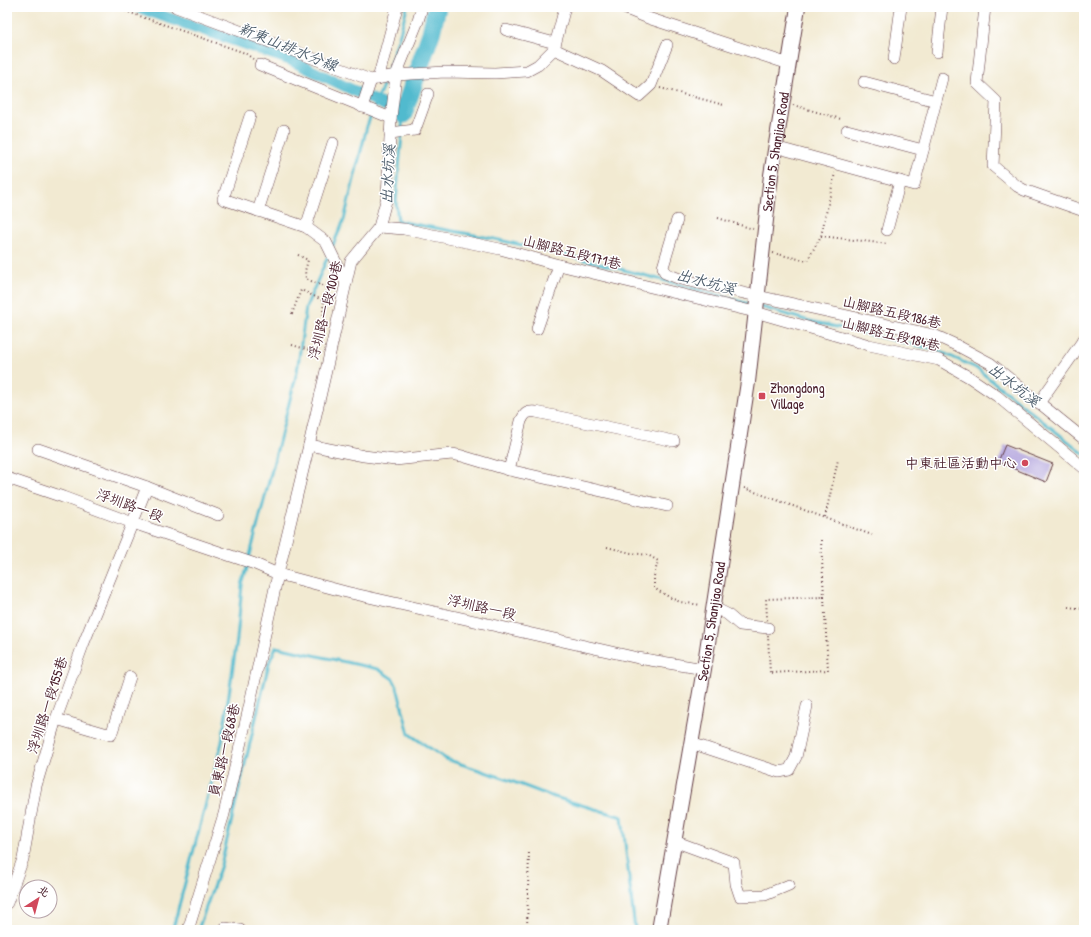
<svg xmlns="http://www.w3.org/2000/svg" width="1091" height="937" viewBox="0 0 1091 937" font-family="'Patrick Hand','LXGW WenKai TC',sans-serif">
<rect width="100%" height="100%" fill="#fff"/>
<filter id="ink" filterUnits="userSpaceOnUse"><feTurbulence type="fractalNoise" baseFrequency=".025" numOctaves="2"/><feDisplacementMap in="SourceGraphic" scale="8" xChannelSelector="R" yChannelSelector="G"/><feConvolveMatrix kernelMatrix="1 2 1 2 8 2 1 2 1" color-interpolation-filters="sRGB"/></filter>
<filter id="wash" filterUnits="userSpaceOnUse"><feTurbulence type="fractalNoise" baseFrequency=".012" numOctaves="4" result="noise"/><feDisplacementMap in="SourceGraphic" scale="16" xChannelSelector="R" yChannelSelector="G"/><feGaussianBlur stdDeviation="0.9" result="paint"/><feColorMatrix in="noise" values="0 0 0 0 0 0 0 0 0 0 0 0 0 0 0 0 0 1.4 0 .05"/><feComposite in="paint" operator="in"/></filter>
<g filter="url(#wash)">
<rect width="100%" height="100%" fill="#f2ead2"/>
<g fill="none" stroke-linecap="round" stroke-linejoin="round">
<g stroke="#51bace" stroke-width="3">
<polyline points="387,74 401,30 407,7"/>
<polyline points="374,108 385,80"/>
<polyline points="402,129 403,114"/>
<path d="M402 134 396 202 398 221C427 227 456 231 485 237 575 256 665 280 753 305"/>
<polyline points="332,247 344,220 367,126 372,113"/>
<polyline points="761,307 806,320 937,350 976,368 1084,454"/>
<polyline points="249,559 297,372 306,307 329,254"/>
<polyline points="172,930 175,921 222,742 237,639 242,585 248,565"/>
<polyline points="198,930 221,865 269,663 276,647 378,669 393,679 397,687 409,734 446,759 503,778 551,796 622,817 635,930"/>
</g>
<polyline stroke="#51bace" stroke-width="11" points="137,7 290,60 403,114"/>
<polyline stroke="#51bace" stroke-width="19" points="403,114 431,33 437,7"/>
</g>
<g id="blocks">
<polygon fill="#b3a5dd" points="1005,445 1053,464 1046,482 998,462"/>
</g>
</g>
<g filter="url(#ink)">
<use href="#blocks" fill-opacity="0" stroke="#633d44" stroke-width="1"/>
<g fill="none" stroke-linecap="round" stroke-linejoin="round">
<defs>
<g id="minor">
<polyline points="176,7 371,80 396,75 445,72 495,73 527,71 538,65 554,49 565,7"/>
<polyline points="621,7 648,18 789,64"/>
<polyline points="985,7 977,83 996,101 993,166 1017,186 1024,190 1084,211"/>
<polyline points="506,30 555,43"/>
<polyline points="554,49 602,71 639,96 651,85 667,45"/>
<polyline points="937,52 942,7"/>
<polyline points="894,59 901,7"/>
<polyline points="260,65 391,118"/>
<polyline points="378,79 397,7"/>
<polyline points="864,82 936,101"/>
<polyline points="362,107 371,80"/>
<polyline points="250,116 223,199 306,227 326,242 346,283"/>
<polyline points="847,130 923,150"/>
<polyline points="390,133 415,130 428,94"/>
<polyline points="775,147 914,185 942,78"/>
<polyline points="258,211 284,130"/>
<polyline points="677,220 663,267 665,273 680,279 934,335 956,345 990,363 1084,439"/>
<polyline points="306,227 333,143"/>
<polyline points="379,227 404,229 500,249 559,265 755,312 869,345 939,360 969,377 997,396 1084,468"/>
<polyline points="887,230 900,181"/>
<polyline points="537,329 559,265"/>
<polyline points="1039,403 1084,339"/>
<polyline points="309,445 364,456 395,460 452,454 462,456 509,470 667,506"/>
<polyline points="38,449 147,487 218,515"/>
<path d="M509 470 521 421C525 413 527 411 536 412L674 441"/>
<polyline points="7,478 63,497 133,523 255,564 278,574 346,592 638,658 704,669"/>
<polyline points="713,607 727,614 740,625 768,628"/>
<polyline points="56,719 111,735 130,677"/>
<polyline points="691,743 779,772 789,770 796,757 807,706"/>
<polyline points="674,841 734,863 736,884 740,896 765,895 789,885"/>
<polyline points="7,903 23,859 36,786 56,719 83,645 147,487"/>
<polyline points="188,930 224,814 248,712 278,574 309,445 351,261 379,227 387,197 391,118 396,75 418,21 422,7"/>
<polyline points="224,930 225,928 240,930"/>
</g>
<g id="major">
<path id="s1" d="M659 930 704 669 748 382 771 175 798 7"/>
</g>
</defs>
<use href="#minor" stroke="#633d44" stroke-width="12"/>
<use href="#major" stroke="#633d44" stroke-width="16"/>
<g stroke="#633d44" stroke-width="2" stroke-dasharray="1 3" stroke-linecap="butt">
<polyline points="114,7 245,53 253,59"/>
<polyline points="660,88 724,105"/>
<polyline points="793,105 841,119"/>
<polyline points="718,218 753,229"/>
<polyline points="821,236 888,244"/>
<polyline points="773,253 807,261 821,236 835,173"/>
<polyline points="298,255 308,260 305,271 306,279 328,288 324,301"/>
<path d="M292 314 301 290 324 301C323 309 322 315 326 322"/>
<polyline points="292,345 320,353"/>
<polyline points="744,488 872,535"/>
<polyline points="825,517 838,460"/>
<polyline points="821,540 824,597"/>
<polyline points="607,547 631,553 648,555 658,561 654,576 654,588 669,597 680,602 701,605"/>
<polygon points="824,597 828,670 770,673 766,599"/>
<polyline points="1068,607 1084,609"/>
<polyline points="527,930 529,851"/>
</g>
<use href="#minor" stroke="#fff" stroke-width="11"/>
<use href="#major" stroke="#fff" stroke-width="14"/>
</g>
</g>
<g fill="#d1495b" stroke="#fff" stroke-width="1.5">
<rect x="758" y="392" width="8" height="8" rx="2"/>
<circle cx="1025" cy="463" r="4"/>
</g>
<g text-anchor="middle" stroke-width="3" stroke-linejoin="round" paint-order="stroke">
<g font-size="14" fill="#4a1f2b" stroke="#fff">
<text dy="5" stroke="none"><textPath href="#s1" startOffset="787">Section 5, Shanjiao Road</textPath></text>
<text transform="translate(572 252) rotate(14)" y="5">山腳路五段171巷</text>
<text transform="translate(325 310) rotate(-76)" y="5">浮圳路一段100巷</text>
<text transform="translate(892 312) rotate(13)" y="5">山腳路五段186巷</text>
<text transform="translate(891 334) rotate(14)" y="5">山腳路五段184巷</text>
<text transform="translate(130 505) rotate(20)" y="5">浮圳路一段</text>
<text transform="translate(482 607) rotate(13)" y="5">浮圳路一段</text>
<text dy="5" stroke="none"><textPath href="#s1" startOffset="313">Section 5, Shanjiao Road</textPath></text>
<text transform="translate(47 705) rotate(-72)" y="5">浮圳路一段155巷</text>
<text transform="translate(224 750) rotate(-77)" y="5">員東路一段68巷</text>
</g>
<g font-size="14" fill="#4a1f2b" stroke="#fff" text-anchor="start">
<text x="770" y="393">Zhongdong<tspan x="770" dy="16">Village</tspan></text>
<text x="1017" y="468" text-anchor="end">中東社區活動中心</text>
</g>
<g font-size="15" font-style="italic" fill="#4d5d6c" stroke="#fff">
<text transform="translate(288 47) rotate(22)" y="5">新東山排水分線</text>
<text transform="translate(388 174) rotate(-87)" y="5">出水坑溪</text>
<text transform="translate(706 282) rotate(15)" y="5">出水坑溪</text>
<text transform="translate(1014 385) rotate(38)" y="5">出水坑溪</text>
</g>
</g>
<rect width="1091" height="937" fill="none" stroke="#fff" stroke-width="24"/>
<g transform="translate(38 899) rotate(36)"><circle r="19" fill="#ffffff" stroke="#b7a5aa"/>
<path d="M0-3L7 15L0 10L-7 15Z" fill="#d1495b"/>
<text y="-6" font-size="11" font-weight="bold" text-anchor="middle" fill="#4a1f2b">北</text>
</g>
</svg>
